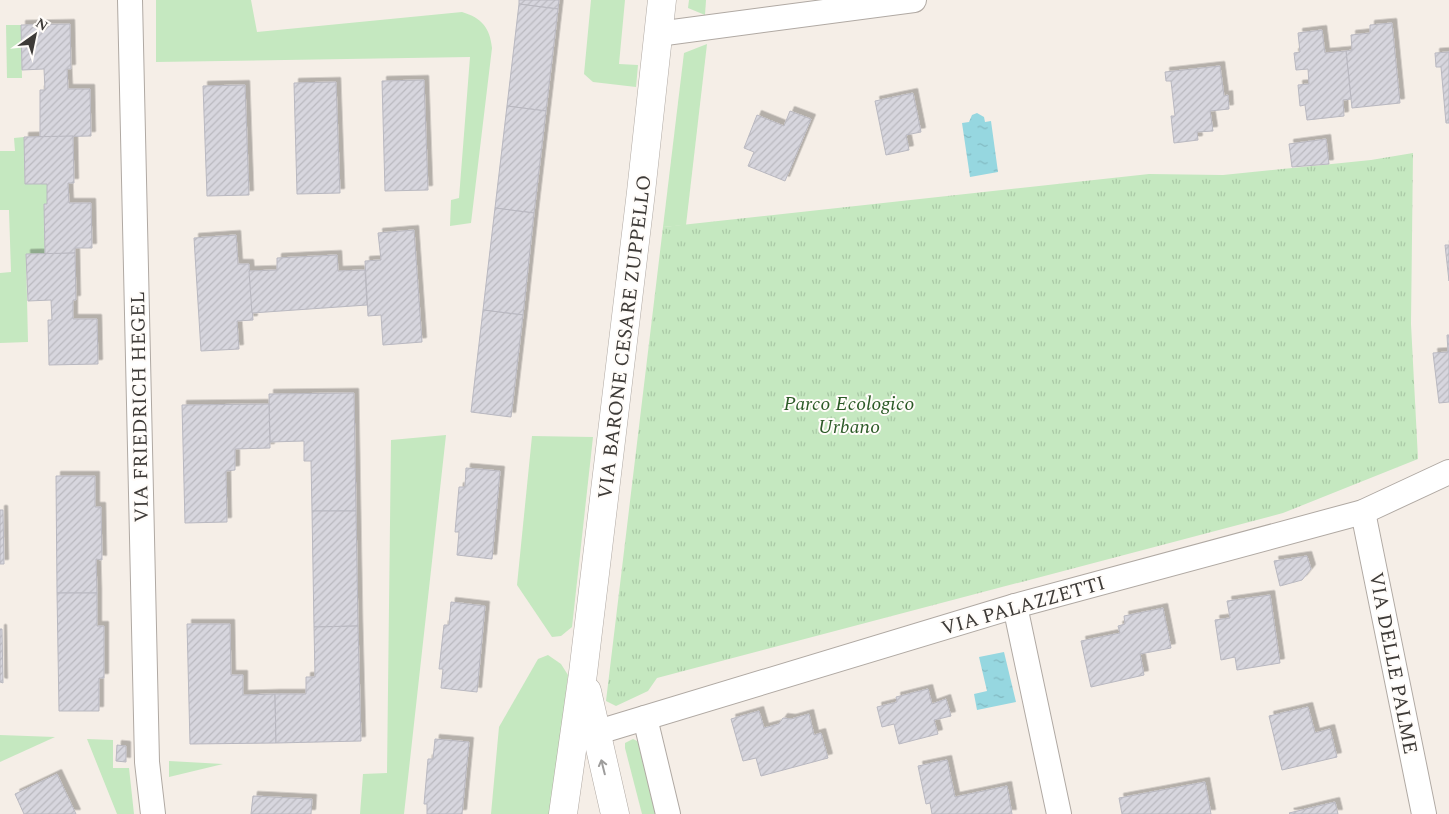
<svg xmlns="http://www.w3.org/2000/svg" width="1449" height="814" viewBox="0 0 1449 814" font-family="Spectral,serif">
<defs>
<pattern id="park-tufts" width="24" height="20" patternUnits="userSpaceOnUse" patternTransform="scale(1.25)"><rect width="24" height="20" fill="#c5e8c0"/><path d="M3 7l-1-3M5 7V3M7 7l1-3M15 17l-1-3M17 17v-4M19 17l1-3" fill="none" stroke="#aac8a6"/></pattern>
<pattern id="water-ripples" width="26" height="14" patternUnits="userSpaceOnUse" patternTransform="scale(1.25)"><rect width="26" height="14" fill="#96d7e0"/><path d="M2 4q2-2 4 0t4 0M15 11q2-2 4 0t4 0" fill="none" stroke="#82b9c1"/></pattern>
<pattern id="building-hatch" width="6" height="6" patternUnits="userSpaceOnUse" patternTransform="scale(1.25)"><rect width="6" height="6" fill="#d7d6de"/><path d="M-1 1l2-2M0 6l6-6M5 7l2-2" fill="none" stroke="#bab9bf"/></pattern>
<filter id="shadow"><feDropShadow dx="4.5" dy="-4.5" stdDeviation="0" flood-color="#0004"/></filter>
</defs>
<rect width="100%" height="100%" fill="#f5eee7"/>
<g fill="#c5e8c0">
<path d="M156 0H251L257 32 462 12C482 18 490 28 492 48L471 223 450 226 451 200 459 198 470 57 156 62Z"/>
<polygon points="591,0 625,0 619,64 638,65 636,87 593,82 584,74"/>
<polygon points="689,0 706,0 705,15 688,8"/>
<polygon points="6,25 21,25 22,78 7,78"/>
<polygon points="707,44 686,225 663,227 684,53"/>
<polygon points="24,137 25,184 47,184 47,204 44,204 45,254 26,255 28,342 0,343 0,273 11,272 9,210 0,210 0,151 15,151 14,138"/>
<polygon points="446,435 404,814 360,814 363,774 387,773 391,440"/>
<polygon points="532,436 593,437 572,627 561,636 552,637 517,585"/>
<polygon points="548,655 561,664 568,675 551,814 491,814 499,727 538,659"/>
<polygon points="0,735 55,737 0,762"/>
<polygon points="87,739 113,740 113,768 129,768 134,814 117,814"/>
<polygon points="633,739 639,742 660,814 642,814 625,748 625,743"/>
<polygon points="169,761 223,764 169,777"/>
</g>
<polygon fill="url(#park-tufts)" points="1413,153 1411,324 1418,459 1283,513 657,678 648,691 616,706 606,701 663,227 1149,174 1223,175 1371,160"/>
<g fill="url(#water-ripples)">
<polygon points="977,113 984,117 985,122 991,121 998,172 970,177 962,123 969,122 972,115"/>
<polygon points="1004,652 1016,702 977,710 974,694 987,691 979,657"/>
</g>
<g fill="url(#building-hatch)" stroke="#b9b8c0" filter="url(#shadow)">
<polygon points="519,0 559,0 558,9 519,4"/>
<polygon points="519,4 558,9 546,111 507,106"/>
<polygon points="1392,23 1400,103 1352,108 1346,51 1352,50 1351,35 1370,33 1370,25"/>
<polygon points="70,24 71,69 67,69 68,89 90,89 91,136 40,137 40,90 45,90 44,69 22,70 21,25"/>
<polygon points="1322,30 1325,53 1346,51 1351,99 1343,100 1344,116 1307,120 1305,105 1300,106 1298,85 1309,84 1308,69 1296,70 1294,53 1300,52 1298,33"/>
<polygon points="1449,52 1449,123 1446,123 1441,67 1436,67 1435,53"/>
<polygon points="1220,66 1224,96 1228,95 1229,109 1210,111 1213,131 1197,132 1198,140 1174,143 1171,116 1175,116 1171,81 1166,81 1165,72"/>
<polygon points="424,80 428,190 385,191 382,81"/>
<polygon points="336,82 340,193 297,194 294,83"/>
<polygon points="245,85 249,195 207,196 203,86"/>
<polygon points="913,93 921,132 906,135 909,150 886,155 875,101"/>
<polygon points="507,106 546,111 534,213 495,208"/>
<polygon points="790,111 811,119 785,181 748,166 754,152 744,148 757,115 784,126"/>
<polygon points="73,136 74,183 68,183 69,203 91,203 92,248 75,248 75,253 45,254 44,204 47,204 47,184 25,184 24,137"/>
<polygon points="1326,139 1329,164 1292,167 1289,144"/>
<polygon points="495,208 534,213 523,315 483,310"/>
<polygon points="414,230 422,342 383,345 381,315 368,316 365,261 381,260 378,233"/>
<polygon points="236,235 238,264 249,264 253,320 237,321 239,349 201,351 194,238"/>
<polygon points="1445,245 1449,245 1449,281"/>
<polygon points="75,253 76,300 73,300 73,319 97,319 98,364 49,365 48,320 52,320 51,300 28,301 26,254"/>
<polygon points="337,255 338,271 365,270 367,305 252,313 249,271 277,270 277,258"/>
<polygon points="483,310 523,315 511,417 471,412"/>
<polygon points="1447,335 1449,335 1449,402 1439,403 1433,353 1448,352"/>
<polygon points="354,393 356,511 312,511 311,461 304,461 304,441 270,442 269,394"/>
<polygon points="269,404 270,448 235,449 235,470 226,471 227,522 185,523 182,405"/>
<polygon points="466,468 500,471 492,559 457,555 459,532 455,532 459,487 465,487"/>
<polygon points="56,476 95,476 95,507 101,507 102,560 96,559 97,593 57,593"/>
<polygon points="0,510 3,510 4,564 0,564"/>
<polygon points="312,511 356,511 358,626 314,627"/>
<polygon points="1307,556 1311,569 1302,580 1280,586 1274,561"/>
<polygon points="57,593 97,593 97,626 104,626 104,678 99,678 99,711 59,711"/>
<polygon points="1270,595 1280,663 1237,670 1235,657 1221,660 1215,620 1230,618 1227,601"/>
<polygon points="451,602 485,606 477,692 441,688 443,669 439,669 444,625 449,625"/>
<polygon points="1163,608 1171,648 1140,654 1144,675 1091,687 1081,641 1120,633 1118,626 1125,624 1124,616"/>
<polygon points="187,624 230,624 231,675 243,675 243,695 275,694 276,743 190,744"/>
<polygon points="358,626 361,741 276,743 275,694 306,694 306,677 315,677 314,627"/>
<polygon points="0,629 2,629 3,683 0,682"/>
<polygon points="928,689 932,704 946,699 951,716 934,720 938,734 899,744 894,724 882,727 877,707 897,702 896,697"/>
<polygon points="1308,707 1315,733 1330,729 1337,757 1282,770 1269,716"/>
<polygon points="759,711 764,728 779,724 783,718 791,719 809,714 814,735 821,733 828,758 761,776 756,758 743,761 731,719"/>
<polygon points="435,739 469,742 462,814 427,814 427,804 424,804 428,759 433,759"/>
<polygon points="117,745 126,746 126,762 116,761"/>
<polygon points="947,760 955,797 1007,786 1012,814 932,814 930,803 926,804 918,766"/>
<polygon points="57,774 76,814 24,814 15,794"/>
<polygon points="1205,782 1211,814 1122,814 1119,798"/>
<polygon points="253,796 312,799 311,814 251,814"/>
<polygon points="1335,802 1338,814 1290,814 1289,813"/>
</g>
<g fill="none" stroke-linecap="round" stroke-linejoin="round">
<defs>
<g id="minor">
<polyline points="130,0 147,762 153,814"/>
<polyline points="658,34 914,0"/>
<polyline points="1363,512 1424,814"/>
<polyline points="1015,606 1059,814"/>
<polyline points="645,718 668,814"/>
<polyline points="595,733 1015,606 1363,512 1449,472"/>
</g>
<g id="secondary">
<polyline points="587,691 615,814"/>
<polyline points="563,814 583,673 641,192 662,0"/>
</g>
</defs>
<use href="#minor" stroke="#b0a9a3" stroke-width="26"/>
<use href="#secondary" stroke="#b0a9a3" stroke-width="29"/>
<use href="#minor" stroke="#fff" stroke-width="24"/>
<use href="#secondary" stroke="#fff" stroke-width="28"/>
</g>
<defs><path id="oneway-shaft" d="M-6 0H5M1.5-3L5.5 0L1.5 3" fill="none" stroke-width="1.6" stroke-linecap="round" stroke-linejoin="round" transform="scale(1.25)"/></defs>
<use stroke="#9e9d9c" href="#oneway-shaft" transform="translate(603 767) rotate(-104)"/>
<g text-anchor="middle" stroke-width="4" stroke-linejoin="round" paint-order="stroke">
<g font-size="20" fill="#3e3b38" stroke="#fffcf9">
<text transform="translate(624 337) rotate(-83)" y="7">VIA BARONE CESARE ZUPPELLO</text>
<text transform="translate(139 407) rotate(-91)" y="7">VIA FRIEDRICH HEGEL</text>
<text transform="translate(1023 605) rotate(-16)" y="7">VIA PALAZZETTI</text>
<text transform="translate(1394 663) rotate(79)" y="7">VIA DELLE PALME</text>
</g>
<g font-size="20" font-style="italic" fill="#2b5a26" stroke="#fffcf9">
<text x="849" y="410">Parco Ecologico<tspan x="849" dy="23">Urbano</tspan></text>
</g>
</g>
<g transform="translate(35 35) rotate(33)" stroke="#fffcf9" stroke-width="4" paint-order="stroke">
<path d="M0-4L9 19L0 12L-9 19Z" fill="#3e3b38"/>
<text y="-8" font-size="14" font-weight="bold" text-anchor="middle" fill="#3e3b38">N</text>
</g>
</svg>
